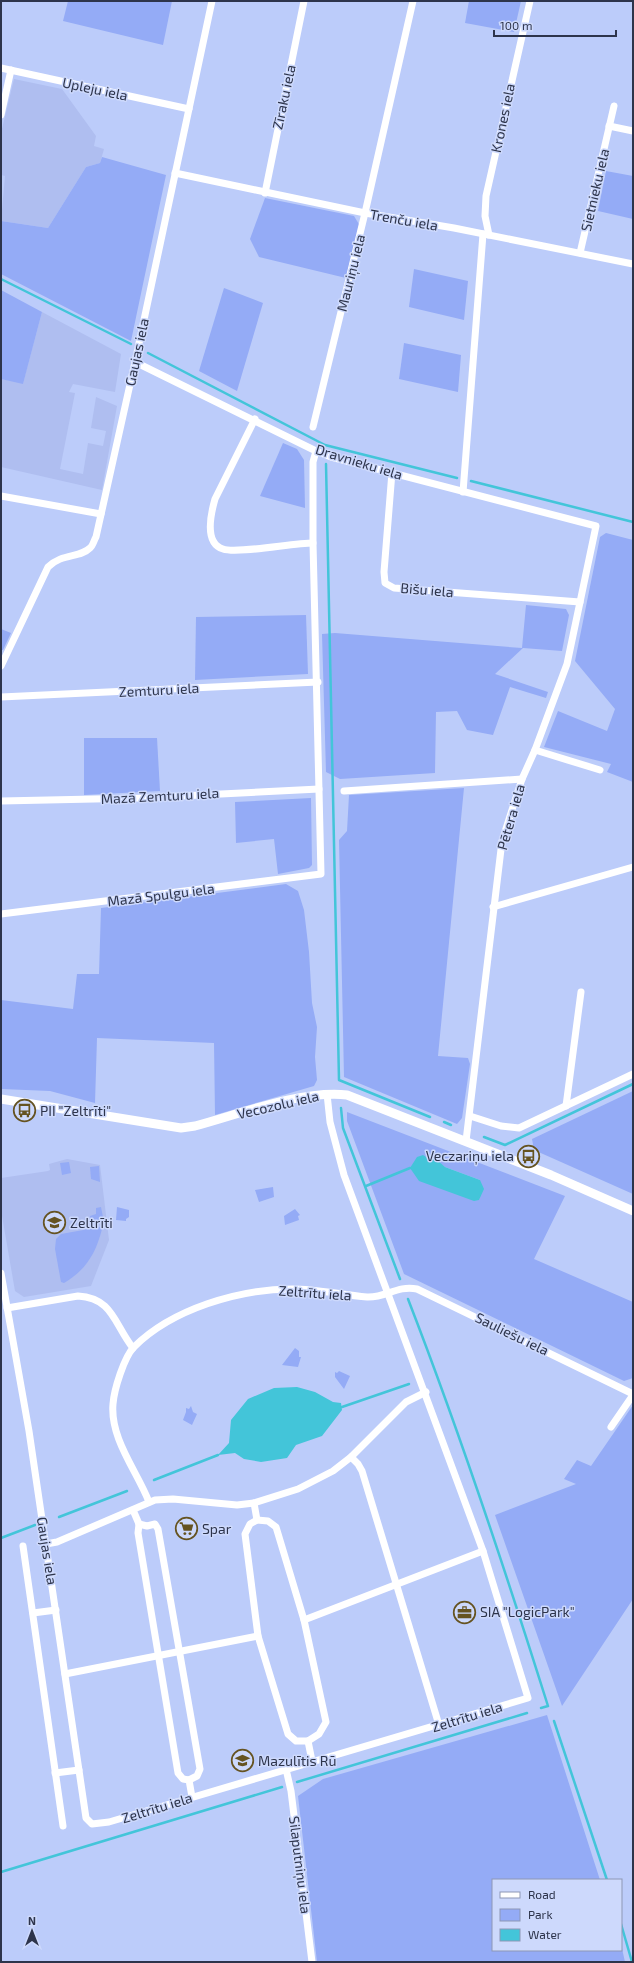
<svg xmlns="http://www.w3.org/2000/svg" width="634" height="1963" viewBox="0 0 634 1963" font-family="'Exo 2',sans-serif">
<rect width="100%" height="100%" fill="#bcccfa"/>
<g fill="#afbef0">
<polygon points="14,79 62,89 96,136 94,146 104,149 100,163 86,167 48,228 1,221 5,176 1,175 1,133"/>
<polygon points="42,312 121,354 115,392 73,384 69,392 75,393 60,469 83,474 88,443 103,446 106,431 91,428 96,397 117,406 102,490 1,467 1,379 23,383"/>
<polygon points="67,1159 100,1165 109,1240 91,1286 24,1297 15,1291 1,1210 1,1178 48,1171 50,1170 49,1164"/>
</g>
<g fill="#94abf6" fill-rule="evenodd">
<polygon points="68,1 172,1 163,45 63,21"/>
<polygon points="469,1 521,1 514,32 465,23"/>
<polygon points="102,157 166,175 131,341 1,274 1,221 48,228 86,167 100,163"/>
<polygon points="606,171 633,176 633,219 598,211"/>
<polygon points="265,198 354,216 360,226 346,278 259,257 250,239"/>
<polygon points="414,269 468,281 464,320 409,307"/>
<polygon points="224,288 263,303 237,391 199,371"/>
<polygon points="1,290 42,312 23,384 1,379"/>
<polygon points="404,343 461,355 458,392 399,379"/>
<polygon points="283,443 297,449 304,460 305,508 260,496"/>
<polygon points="606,533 633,540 633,782 607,772 611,764 544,747 558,711 607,731 615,709 575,661 600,537"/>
<polygon points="526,605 566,609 569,615 562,651 523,648 495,674 548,692 546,698 510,687 493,735 467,730 457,711 436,712 435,773 340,779 326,772 322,634 335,633 522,648"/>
<polygon points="306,615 308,674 195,680 196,617"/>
<polygon points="1,629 11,633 3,650 1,650"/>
<polygon points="84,738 157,738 160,791 84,795"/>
<polygon points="464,788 438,1056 468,1058 470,1064 462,1118 457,1124 344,1077 339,840 347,831 349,795"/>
<polygon points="311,798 312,865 309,868 278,874 274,839 236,843 235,802"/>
<polygon points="286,884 298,891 304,910 309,952 312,1003 317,1027 315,1057 317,1080 314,1086 215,1115 214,1043 97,1038 95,1103 50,1091 1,1089 1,1000 73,1009 77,974 99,974 101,908"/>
<polygon points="633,1091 633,1194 534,1150 532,1139"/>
<path d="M347 1112 565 1196 534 1259 633 1302V1378L624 1381 404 1274 347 1121ZM429 1159 436 1160 445 1167 480 1180V1194L479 1200Z"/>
<polygon points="69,1162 71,1173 62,1175 60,1163"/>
<polygon points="99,1166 100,1182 91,1179 90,1167"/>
<polygon points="273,1187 274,1197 259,1202 255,1190"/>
<polygon points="101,1207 103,1217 101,1221 91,1224 90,1216 96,1214 96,1208"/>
<polygon points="117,1207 129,1210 129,1217 126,1219 126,1221 116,1220"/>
<polygon points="295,1209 300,1215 298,1216 299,1220 285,1225 284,1216"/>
<path d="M100 1227 102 1229C96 1253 86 1270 64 1283L61 1282 55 1249 56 1239 61 1234Z"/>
<polygon points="295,1348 299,1351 299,1357 301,1357 298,1367 282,1365"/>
<polygon points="339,1371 350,1376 344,1389 335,1377 335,1372 337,1373"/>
<polygon points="633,1405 633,1599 562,1706 495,1515 576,1484 564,1479 577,1460 591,1466"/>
<polygon points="191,1406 193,1412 197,1414 192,1425 183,1420 186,1412 186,1408 189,1409"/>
<polygon points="547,1715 600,1880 493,1880 493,1950 621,1950 621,1944 625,1962 317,1962 298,1796 323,1779"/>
</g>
<g fill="#43c5d9">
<polygon points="423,1155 429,1159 436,1159 445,1167 480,1180 484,1189 479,1200 474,1201 419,1181 410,1168 417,1157"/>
<polygon points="297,1387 315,1392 333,1402 341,1403 342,1410 322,1436 296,1445 287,1458 261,1462 244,1459 235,1453 218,1455 229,1443 231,1420 248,1399 274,1388"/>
</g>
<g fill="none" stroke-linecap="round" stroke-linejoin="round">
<g stroke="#43c5d9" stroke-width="2.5">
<polyline points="1,279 131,344"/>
<polyline points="148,353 325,445 457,478"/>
<polyline points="326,464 339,1080 430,1117"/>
<polyline points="471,481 633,522"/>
<polyline points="341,1108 343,1128 400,1279"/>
<polyline points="444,1122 451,1125"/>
<polyline points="484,1137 505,1145 633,1084"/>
<polyline points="366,1186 410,1168"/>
<path d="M408 1299C460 1433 505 1569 548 1706L541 1708"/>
<polyline points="342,1407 409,1384"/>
<polyline points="154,1480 218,1455"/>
<polyline points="59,1517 127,1491"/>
<polyline points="1,1538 35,1525"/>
<polyline points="554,1721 607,1880"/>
<polyline points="297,1782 527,1713"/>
<polyline points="1,1872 282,1787"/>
<polyline points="621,1924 632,1962"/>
</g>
<g stroke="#fff" stroke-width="7">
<polyline points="1,68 189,109"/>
<polyline points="1,115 11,70"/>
<polyline points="609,126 633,131"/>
<polyline points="175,173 365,213 454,228 633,264"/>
<polyline points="265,193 304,1"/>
<polyline points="489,235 485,216 486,196 530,1"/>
<polyline points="580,253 614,106"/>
<polyline points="135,362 316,451 331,457 596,526 567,664 535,750 522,779 502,841 466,1141"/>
<path d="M255 419 215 499C211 513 204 543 223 549 237 554 293 543 313 543"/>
<polyline points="313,427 365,213 413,1"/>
<polyline points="392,472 384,572 385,583 394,588 580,602"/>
<polyline points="463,492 483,234"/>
<polyline points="1,496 101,514"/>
<path d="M1 666 48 567C62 553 80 558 90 548 93 546 94 540 96 537L135 362 212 1"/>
<polyline points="1,697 318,682"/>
<polyline points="535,750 600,770"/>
<polyline points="344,791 522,779"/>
<polyline points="1,801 141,798 319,789"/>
<polyline points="493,907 633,867"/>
<polyline points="1,914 321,874 313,543 313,462 316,451"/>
<polyline points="566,1106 581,992"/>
<polyline points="470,1116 501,1126 519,1128 633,1074"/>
<polyline points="1,1273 29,1431 86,1818 92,1824 109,1822 528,1698 483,1551 344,1175 330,1122 327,1094"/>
<path d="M7 1308 78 1296C113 1298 114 1324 133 1348"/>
<polyline points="611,1427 633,1395"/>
<polyline points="351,1457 358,1464 362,1471 439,1725"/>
<path d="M149 1502C137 1471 110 1439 113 1404 114 1390 124 1357 134 1347 172 1309 239 1289 292 1289 317 1289 342 1295 367 1297 386 1298 397 1285 417 1289L633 1394"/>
<polyline points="254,1503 257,1520 268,1521 276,1527 304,1620 326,1722 319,1734 308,1741 312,1761"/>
<polyline points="133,1510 139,1524 138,1533 178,1773 183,1779 189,1780 192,1797"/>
<polyline points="257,1520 250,1524 245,1534 258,1636 288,1734 296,1741 308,1741"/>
<polyline points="139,1524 147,1526 155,1524 158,1529 200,1769 197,1776 189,1780"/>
<polyline points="46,1544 57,1542 155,1500 173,1499 237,1505 254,1503 298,1489 333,1471 351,1457 406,1402 426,1392"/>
<polyline points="23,1546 63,1826"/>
<polyline points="33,1613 56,1610"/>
<polyline points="304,1620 483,1551"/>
<polyline points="65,1674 258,1636"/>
<polyline points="286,1769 291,1791 312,1962"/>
<polyline points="55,1773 79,1770"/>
</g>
<path stroke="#fff" stroke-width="9" d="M1 1099 181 1128 195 1126C240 1114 301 1090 347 1095L551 1175 633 1211"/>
</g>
<defs>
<symbol id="bus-ring" viewBox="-11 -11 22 22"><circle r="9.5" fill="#cdd9fc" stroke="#655321" stroke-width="1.5"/><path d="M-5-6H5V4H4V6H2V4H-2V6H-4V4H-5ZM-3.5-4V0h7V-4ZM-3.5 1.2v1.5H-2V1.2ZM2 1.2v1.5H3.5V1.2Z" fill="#655321"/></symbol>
<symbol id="school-ring" viewBox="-11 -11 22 22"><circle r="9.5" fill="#cdd9fc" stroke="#655321" stroke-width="1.5"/><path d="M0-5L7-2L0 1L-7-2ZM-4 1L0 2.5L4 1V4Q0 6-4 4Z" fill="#655321"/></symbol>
<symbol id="supermarket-ring" viewBox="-11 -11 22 22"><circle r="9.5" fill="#cdd9fc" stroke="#655321" stroke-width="1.5"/><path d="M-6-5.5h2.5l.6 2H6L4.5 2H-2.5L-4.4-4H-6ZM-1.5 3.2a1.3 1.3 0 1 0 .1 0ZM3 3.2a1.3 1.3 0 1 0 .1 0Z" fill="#655321"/></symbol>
<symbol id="office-ring" viewBox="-11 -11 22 22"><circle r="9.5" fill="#cdd9fc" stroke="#655321" stroke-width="1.5"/><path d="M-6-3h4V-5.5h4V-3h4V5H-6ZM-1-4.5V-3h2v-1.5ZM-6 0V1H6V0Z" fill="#655321"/></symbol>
</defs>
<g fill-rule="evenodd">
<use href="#bus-ring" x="12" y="1098" width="25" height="25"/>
<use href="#bus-ring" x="516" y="1144" width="25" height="25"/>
<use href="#school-ring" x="42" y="1210" width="25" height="25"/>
<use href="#supermarket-ring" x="174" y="1516" width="25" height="25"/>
<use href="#office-ring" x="452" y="1600" width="25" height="25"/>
<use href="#school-ring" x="230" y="1748" width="25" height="25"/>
</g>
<g text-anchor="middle" stroke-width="3" stroke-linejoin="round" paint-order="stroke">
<g font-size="14" fill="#2d344b" stroke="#cdd9fc">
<text transform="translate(95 89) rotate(12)" y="5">Upleju iela</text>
<text transform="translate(284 97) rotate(-78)" y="5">Zīraku iela</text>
<text transform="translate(503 118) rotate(-78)" y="5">Krones iela</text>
<text transform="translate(595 190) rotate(-77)" y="5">Sietnieku iela</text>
<text transform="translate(404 220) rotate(10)" y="5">Trenču iela</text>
<text transform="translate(351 273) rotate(-76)" y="5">Mauriņu iela</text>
<text transform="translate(137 352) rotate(-78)" y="5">Gaujas iela</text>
<text transform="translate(359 462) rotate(17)" y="5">Dravnieku iela</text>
<text transform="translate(427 590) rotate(5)" y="5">Bišu iela</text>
<text transform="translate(159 690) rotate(-3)" y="5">Zemturu iela</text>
<text transform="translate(160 796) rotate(-3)" y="5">Mazā Zemturu iela</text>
<text transform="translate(511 817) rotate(-74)" y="5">Pētera iela</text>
<text transform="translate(161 895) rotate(-7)" y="5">Mazā Spulgu iela</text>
<text transform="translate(278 1105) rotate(-13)" y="5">Vecozolu iela</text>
<text transform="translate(315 1293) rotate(4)" y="5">Zeltrītu iela</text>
<text transform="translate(512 1334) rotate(26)" y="5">Sauliešu iela</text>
<text transform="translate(47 1551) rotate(81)" y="5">Gaujas iela</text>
<text transform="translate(467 1717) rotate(-17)" y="5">Zeltrītu iela</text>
<text transform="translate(157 1808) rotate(-17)" y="5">Zeltrītu iela</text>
<text transform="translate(300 1865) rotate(83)" y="5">Silaputniņu iela</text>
</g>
<g font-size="14" fill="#2d344b" stroke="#cdd9fc" text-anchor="start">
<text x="40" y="1116">PII "Zeltrīti"</text>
<text x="514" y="1161" text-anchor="end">Veczariņu iela</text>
<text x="70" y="1228">Zeltrīti</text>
<text x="202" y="1534">Spar</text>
<text x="480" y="1617">SIA "LogicPark"</text>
<text x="258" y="1766">Mazulītis Rū</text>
</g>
</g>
<rect width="634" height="1963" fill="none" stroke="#2d344b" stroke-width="4"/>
<rect x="492" y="1879" width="130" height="72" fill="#cdd9fc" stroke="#8d97b5"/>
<rect x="500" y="1892" width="20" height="6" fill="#ffffff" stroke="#8d97b5"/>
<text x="528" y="1899" font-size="12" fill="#2d344b">Road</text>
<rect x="500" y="1909" width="20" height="12" fill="#94abf6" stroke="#8d97b5"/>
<text x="528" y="1919" font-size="12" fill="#2d344b">Park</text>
<rect x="500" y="1929" width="20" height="12" fill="#43c5d9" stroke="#8d97b5"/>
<text x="528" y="1939" font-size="12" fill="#2d344b">Water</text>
<g transform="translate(32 1931)" stroke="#cdd9fc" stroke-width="3" paint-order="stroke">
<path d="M0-3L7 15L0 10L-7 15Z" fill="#2d344b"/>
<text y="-6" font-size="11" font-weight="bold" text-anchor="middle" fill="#2d344b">N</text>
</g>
<path d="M494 30v6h122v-6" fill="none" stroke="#2d344b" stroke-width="2"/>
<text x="500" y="30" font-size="12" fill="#2d344b" stroke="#cdd9fc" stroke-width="3" paint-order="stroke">100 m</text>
</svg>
